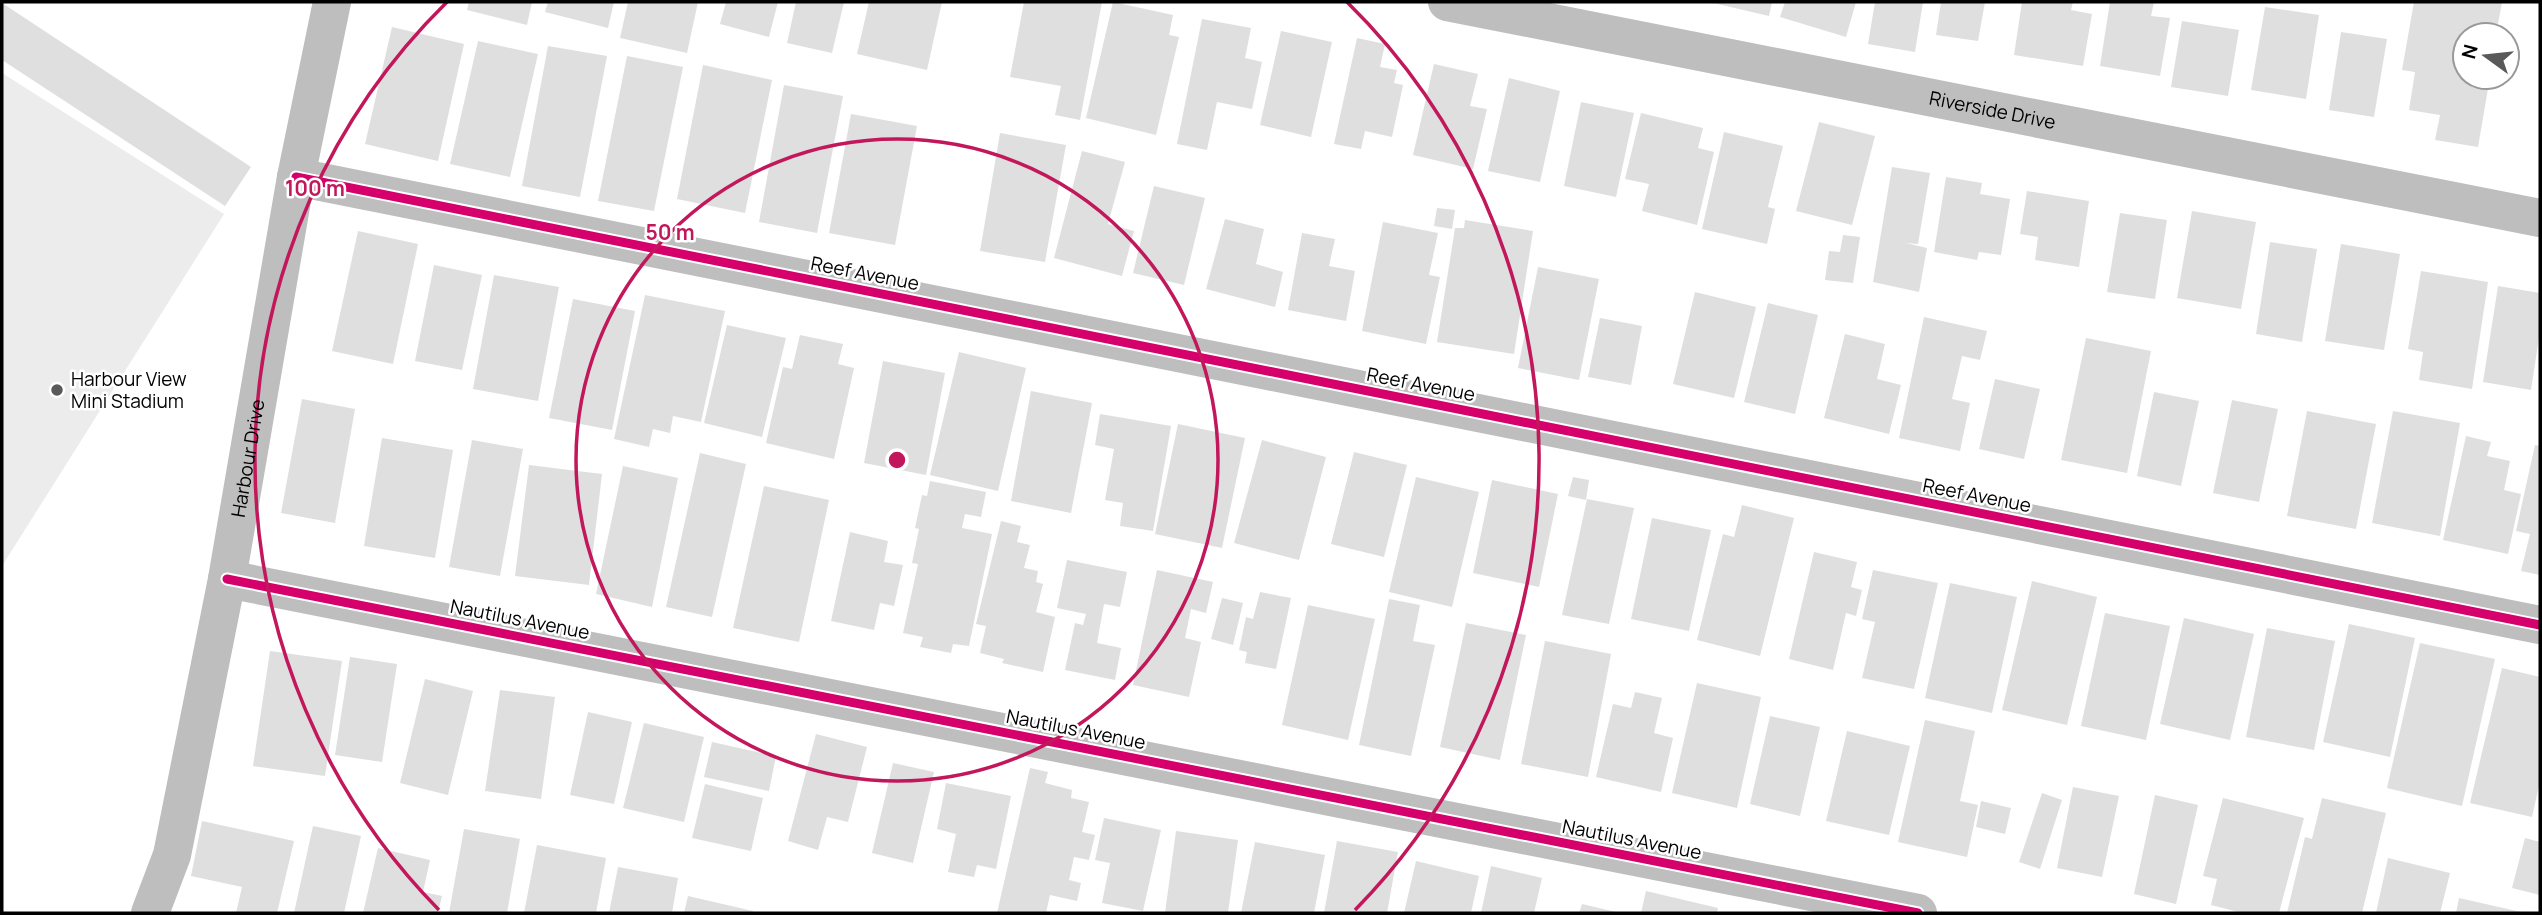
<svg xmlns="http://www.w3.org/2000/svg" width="2542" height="915" viewBox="0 0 2542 915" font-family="Manrope,sans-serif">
<rect width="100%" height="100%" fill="#fff"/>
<polygon fill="#ececec" points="2,73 224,214 2,566"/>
<g fill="#dfdfdf">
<polygon points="469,2 532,2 527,25 467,10"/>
<polygon points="548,2 614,2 608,28 545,12"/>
<polygon points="628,2 698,2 687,53 620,38"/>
<polygon points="726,2 778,2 769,37 720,24"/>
<polygon points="796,2 844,2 832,53 787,43"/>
<polygon points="869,2 942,2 927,70 857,54"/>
<polygon points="1024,2 1102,2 1080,120 1055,115 1061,86 1010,77"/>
<polygon points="1113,2 1173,15 1169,35 1179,37 1156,135 1086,118"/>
<polygon points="1709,2 1772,2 1769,16"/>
<polygon points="1785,2 1856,2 1846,37 1780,17"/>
<polygon points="1875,2 1923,2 1915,52 1868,44"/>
<polygon points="1941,2 1985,2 1978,41 1936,35"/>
<polygon points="2022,2 2073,2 2071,10 2092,14 2083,66 2014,55"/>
<polygon points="2110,2 2154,2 2151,16 2170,18 2160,76 2100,66"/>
<polygon points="2414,2 2502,2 2496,35 2465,35 2465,77 2490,77 2478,147 2435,140 2440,115 2409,110 2415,72 2402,70"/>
<polygon points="2,3 251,167 225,206 2,60"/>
<polygon points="2265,7 2319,15 2306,99 2251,90"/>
<polygon points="1202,19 1251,28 1245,58 1262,62 1252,109 1217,102 1207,150 1177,144"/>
<polygon points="2182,21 2239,30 2228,96 2171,87"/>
<polygon points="392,27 464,44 438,161 365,144"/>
<polygon points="1281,31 1332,42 1311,137 1260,125"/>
<polygon points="2341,32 2387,39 2374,117 2329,110"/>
<polygon points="1357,38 1385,44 1380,67 1397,70 1394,83 1403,85 1392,137 1365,131 1361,149 1334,144"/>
<polygon points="478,41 538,54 510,177 450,164"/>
<polygon points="548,46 607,56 580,197 522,186"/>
<polygon points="627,56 683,67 654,211 598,201"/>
<polygon points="1434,64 1478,74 1470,106 1487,109 1473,169 1413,155"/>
<polygon points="703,65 772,80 745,213 677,199"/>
<polygon points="1509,78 1560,91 1540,182 1488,171"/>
<polygon points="784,85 843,96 817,233 759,222"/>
<polygon points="1581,102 1634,113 1616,197 1564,186"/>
<polygon points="1641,113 1703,128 1698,148 1714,152 1697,225 1642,211 1649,184 1625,179"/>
<polygon points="851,114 917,126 895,245 829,233"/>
<polygon points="1819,122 1875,136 1852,225 1796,211"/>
<polygon points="1724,132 1783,146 1768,207 1775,209 1767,244 1702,229"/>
<polygon points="1000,133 1066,145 1045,262 980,251"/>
<polygon points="1082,151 1125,162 1108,224 1134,231 1122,276 1054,258"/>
<polygon points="1892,167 1930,173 1918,244 1906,243 1927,248 1919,292 1873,282"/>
<polygon points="1946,177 1982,183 1980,194 2010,199 2001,255 1979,252 1977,260 1934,252"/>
<polygon points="1154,186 1205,198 1184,285 1133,273"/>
<polygon points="2027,191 2089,201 2079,267 2035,260 2038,237 2020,234"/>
<polygon points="1437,208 1455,210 1452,229 1434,226"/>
<polygon points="2192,211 2256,222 2241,309 2177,298"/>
<polygon points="2120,213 2167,220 2155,299 2107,292"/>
<polygon points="1225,219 1264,229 1256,264 1283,272 1275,307 1206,289"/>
<polygon points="1465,220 1533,231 1514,354 1437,342 1455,228 1464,228"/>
<polygon points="1383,222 1438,233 1429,275 1440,277 1426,344 1362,331"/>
<polygon points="358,231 418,244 393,364 332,351"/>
<polygon points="1302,233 1335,239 1329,266 1355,271 1346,321 1288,310"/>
<polygon points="1843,235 1860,237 1853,283 1825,280 1829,251 1840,252"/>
<polygon points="2270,242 2317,249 2302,342 2256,334"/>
<polygon points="2341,244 2400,254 2384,350 2325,341"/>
<polygon points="434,265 482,275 462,370 415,361"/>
<polygon points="1538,267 1599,279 1579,380 1518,368"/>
<polygon points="2421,271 2488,282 2472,389 2419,380 2423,352 2408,349"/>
<polygon points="494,275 559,287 538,401 473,389"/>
<polygon points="2498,286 2540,293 2540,331 2531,390 2483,382"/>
<polygon points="1695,292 1756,307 1734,398 1673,384"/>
<polygon points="645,295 725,311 701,422 673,416 670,433 653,429 649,447 614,439"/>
<polygon points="573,299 635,311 612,430 549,418"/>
<polygon points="1768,303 1818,315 1795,414 1744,402"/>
<polygon points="1924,317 1987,331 1980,360 1962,356 1952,399 1970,403 1960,451 1899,438"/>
<polygon points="1600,318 1642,326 1631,385 1588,377"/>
<polygon points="727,325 786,338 762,437 704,423"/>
<polygon points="1845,334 1885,344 1877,379 1901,385 1889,434 1824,418"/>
<polygon points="800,335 843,344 838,364 854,368 834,459 766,443 783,367 792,369"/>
<polygon points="2086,338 2151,351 2127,473 2061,460"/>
<polygon points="959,352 1026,368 998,491 930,475"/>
<polygon points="883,361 945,373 926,475 864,463"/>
<polygon points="1995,379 2040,389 2024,459 1979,449"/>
<polygon points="1031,391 1092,403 1071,513 1011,501"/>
<polygon points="2154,392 2199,401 2181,486 2137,476"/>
<polygon points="302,399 355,409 335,523 281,513"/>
<polygon points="2232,400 2278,409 2259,502 2213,493"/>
<polygon points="2307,411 2376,424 2356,529 2287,516"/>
<polygon points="2393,411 2460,423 2440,536 2372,523"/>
<polygon points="1100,414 1171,426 1153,531 1120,526 1123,503 1105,500 1114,449 1095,445"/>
<polygon points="1178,424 1245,438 1222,548 1155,534"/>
<polygon points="2466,436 2491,442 2487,456 2510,461 2504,490 2521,494 2508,554 2443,540"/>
<polygon points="382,438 453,450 435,558 364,546"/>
<polygon points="472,440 523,449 500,576 449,567"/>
<polygon points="1262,440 1326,457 1299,560 1234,543"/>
<polygon points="2535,445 2540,446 2540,575 2521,571 2530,534 2516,531"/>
<polygon points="1354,452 1407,465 1384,557 1331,544"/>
<polygon points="700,453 746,464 712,617 666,607"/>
<polygon points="529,465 602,474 589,585 515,576"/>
<polygon points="623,466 678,478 652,607 596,594"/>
<polygon points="1416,477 1479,492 1452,607 1389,592"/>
<polygon points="1573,477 1589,480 1586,500 1568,496"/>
<polygon points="1492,480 1558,494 1539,587 1473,573"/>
<polygon points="930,481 986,492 981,517 965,514 962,528 992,534 969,646 953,644 951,653 920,647 923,637 903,633 918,564 912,563 919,529 915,528 922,495 927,496"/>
<polygon points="764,486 829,500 799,642 733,628"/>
<polygon points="1587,499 1634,508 1609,624 1562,615"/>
<polygon points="1742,505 1794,518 1760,656 1697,640 1723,534 1734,537"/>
<polygon points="1652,518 1711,530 1689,631 1631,619"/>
<polygon points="1001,521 1021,526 1017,542 1030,545 1024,568 1038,571 1036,582 1043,584 1036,612 1055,617 1043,672 1002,663 1004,659 980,653 986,626 976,624"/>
<polygon points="850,532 888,541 884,562 903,565 894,606 880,603 874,630 831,621"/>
<polygon points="1814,552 1857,562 1851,587 1862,590 1856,616 1846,613 1833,670 1789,659"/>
<polygon points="1067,560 1127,572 1120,607 1104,604 1097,643 1121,648 1115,680 1065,670 1075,623 1083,625 1086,614 1057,608"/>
<polygon points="1157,570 1213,582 1206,613 1191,609 1185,638 1201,642 1189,697 1133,685"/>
<polygon points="1873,570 1938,583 1914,689 1862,678 1875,622 1862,619"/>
<polygon points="2032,581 2097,597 2067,725 2002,710"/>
<polygon points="1950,583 2017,597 1992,713 1925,698"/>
<polygon points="1260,592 1291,598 1276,669 1245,663 1247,652 1239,650 1246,617 1253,619"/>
<polygon points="1222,598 1243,603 1233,645 1211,639"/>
<polygon points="1389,599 1420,605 1413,641 1435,645 1411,756 1359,745"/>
<polygon points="1308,605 1375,619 1348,740 1282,725"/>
<polygon points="2105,613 2170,626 2146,740 2081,726"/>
<polygon points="2184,618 2254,634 2230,740 2160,724"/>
<polygon points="1466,623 1526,635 1500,760 1440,747"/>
<polygon points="2349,624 2415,638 2390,757 2323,742"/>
<polygon points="2267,628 2335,641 2314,750 2246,737"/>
<polygon points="1545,641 1611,654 1588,777 1521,764"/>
<polygon points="2420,643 2495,659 2462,806 2387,788"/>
<polygon points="270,651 342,661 325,776 253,766"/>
<polygon points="350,657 397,664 382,762 335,755"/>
<polygon points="2502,668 2540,677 2540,781 2532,817 2470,803"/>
<polygon points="425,679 473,691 448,795 400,783"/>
<polygon points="1697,683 1761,697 1737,808 1672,793"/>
<polygon points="500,690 555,697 541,799 485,791"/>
<polygon points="1635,692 1662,698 1654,733 1673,738 1661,792 1596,777 1613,704 1631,708"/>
<polygon points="588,712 632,722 614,804 570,795"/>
<polygon points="1770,716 1820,727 1800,816 1750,804"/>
<polygon points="1925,720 1975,731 1960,801 1978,805 1967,857 1898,842"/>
<polygon points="644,723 704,737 684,822 623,808"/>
<polygon points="1847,731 1910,746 1889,835 1826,821"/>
<polygon points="816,734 867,747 848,822 827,817 818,850 788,841"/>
<polygon points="712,742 776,756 769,791 704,777"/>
<polygon points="893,763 934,772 913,863 872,853"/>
<polygon points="1030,768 1048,772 1045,783 1072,790 1071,798 1089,802 1082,832 1095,835 1089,860 1074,857 1069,880 1081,883 1077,901 1050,895 1046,913 997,913"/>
<polygon points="946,783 1011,796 996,869 977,865 974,877 948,872 956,834 937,829"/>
<polygon points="705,784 763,798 751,851 692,838"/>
<polygon points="2073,787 2119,796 2102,877 2057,868"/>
<polygon points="2042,793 2062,800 2040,869 2019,862"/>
<polygon points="2155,795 2198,805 2176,904 2134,894"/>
<polygon points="2223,798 2304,818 2279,913 2242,913 2211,905 2217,879 2203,876"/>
<polygon points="2322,798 2386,813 2362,913 2287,913 2305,837 2312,839"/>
<polygon points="1981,801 2011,808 2005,834 1976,827"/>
<polygon points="1104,818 1161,830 1143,911 1102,903 1110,863 1095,860"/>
<polygon points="202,821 294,841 277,913 236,913 242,887 191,876"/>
<polygon points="313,826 361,836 344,913 294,913"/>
<polygon points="464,829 520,839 507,913 449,913"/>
<polygon points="1176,831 1238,840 1228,913 1165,913"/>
<polygon points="2525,838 2540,842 2540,895 2512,888"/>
<polygon points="1337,841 1398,852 1387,913 1324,913"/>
<polygon points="1255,842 1325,855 1314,913 1241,913"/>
<polygon points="537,845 606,858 596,913 524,913"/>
<polygon points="378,848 430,860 423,892 442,896 438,913 363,913"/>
<polygon points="2388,858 2450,873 2440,913 2376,913"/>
<polygon points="1416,861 1479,876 1471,913 1404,913"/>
<polygon points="1491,866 1542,878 1534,913 1481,913"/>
<polygon points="618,867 678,878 672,913 609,913"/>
<polygon points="1646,891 1718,908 1717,913 1641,913"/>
<polygon points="688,896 753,911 752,913 684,913"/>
<polygon points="2459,898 2521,912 2520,913 2456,913"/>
<polygon points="1582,904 1616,912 1616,913 1579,913"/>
</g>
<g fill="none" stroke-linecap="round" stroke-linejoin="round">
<g stroke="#bebebe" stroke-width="38">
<path id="s1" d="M1447 2 2540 218"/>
<polyline points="296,177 2540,625"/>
<polyline points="227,579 1918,913"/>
<path id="s2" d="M150 913 172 855 227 579 296 177 332 2"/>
</g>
<defs>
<g id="cycleway">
<polyline points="296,177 2540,625"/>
<polyline points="227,579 1918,913"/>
</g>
</defs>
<use href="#cycleway" stroke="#fff" stroke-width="13"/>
<use href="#cycleway" stroke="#d6006c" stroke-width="9"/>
</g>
<g fill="none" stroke="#c2185b" stroke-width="3.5">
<circle cx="897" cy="460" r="321"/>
<path d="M439 910A642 642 0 0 1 447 2M1347 2A642 642 0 0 1 1355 910"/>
</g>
<circle fill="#595959" stroke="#fff" stroke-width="2.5" cx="57" cy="390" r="7"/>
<g text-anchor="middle" stroke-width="5" stroke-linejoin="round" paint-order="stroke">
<g font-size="19" fill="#000" stroke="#fff">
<text dy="7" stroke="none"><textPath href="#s1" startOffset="556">Riverside Drive</textPath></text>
<text transform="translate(865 273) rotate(11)" y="7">Reef Avenue</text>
<text transform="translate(1421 384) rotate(11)" y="7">Reef Avenue</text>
<text dy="7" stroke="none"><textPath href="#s2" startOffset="466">Harbour Drive</textPath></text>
<text transform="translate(1977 495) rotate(11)" y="7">Reef Avenue</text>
<text transform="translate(520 619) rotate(11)" y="7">Nautilus Avenue</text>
<text transform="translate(1076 729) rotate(11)" y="7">Nautilus Avenue</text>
<text transform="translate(1632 839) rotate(11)" y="7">Nautilus Avenue</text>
</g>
<g font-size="19" fill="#000" stroke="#fff" text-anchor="start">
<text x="71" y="386">Harbour View<tspan x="71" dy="22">Mini Stadium</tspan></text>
</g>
</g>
<circle cx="897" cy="460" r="10" fill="#c2185b" stroke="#fff" stroke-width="3.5"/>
<g font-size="21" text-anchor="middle" font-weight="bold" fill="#c2185b" stroke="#fff" stroke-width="5" stroke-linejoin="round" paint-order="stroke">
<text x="315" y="196">100 m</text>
<text x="670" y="240">50 m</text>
</g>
<rect width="2542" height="915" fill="none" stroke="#000000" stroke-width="7"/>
<g transform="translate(2486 56) rotate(285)"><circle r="33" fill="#ffffff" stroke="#999999" stroke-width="2"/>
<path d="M0-5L12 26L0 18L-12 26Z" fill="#595959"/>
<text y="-10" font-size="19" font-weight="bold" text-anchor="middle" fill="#000000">N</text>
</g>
</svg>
